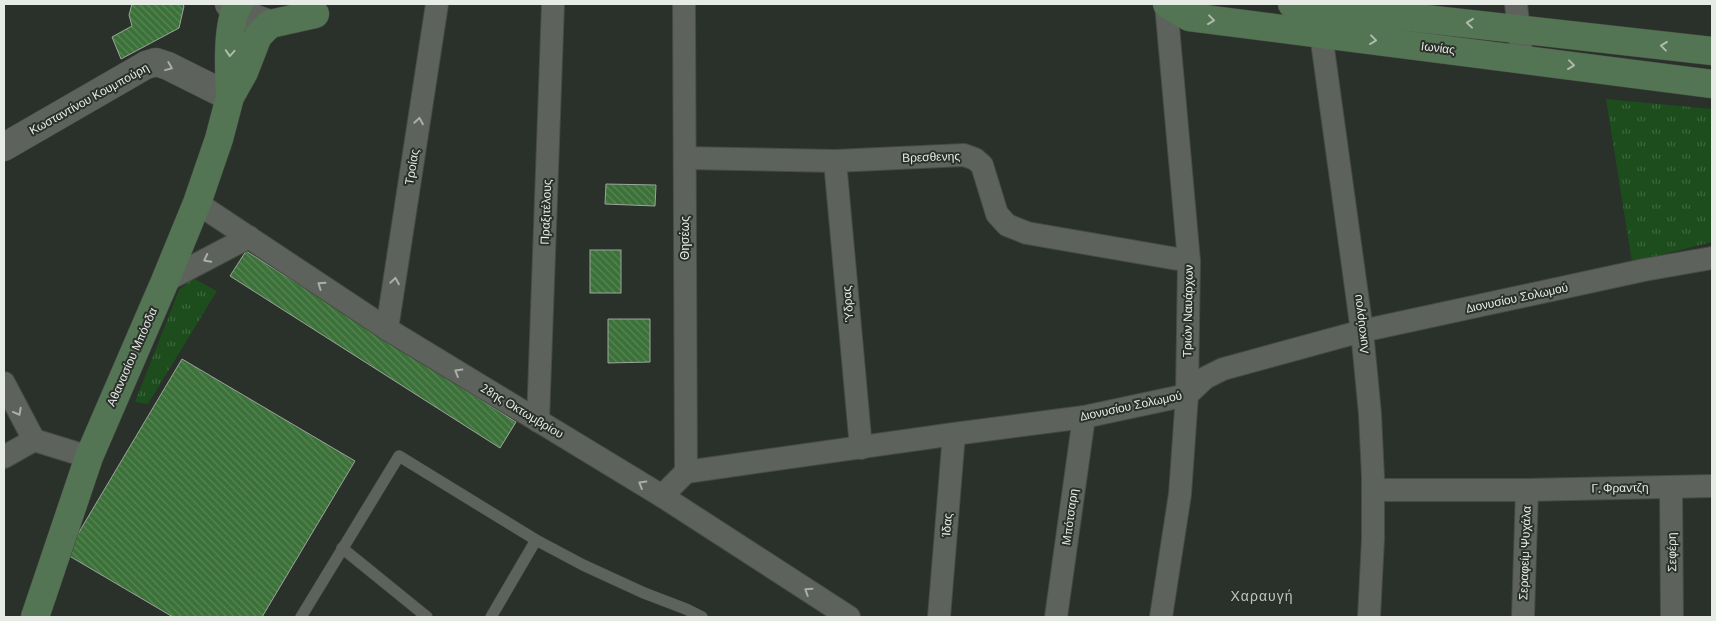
<svg xmlns="http://www.w3.org/2000/svg" width="1716" height="621" viewBox="0 0 1716 621" font-family="'PT Sans',sans-serif">
<defs>
<pattern id="park-tufts" width="24" height="20" patternUnits="userSpaceOnUse" patternTransform="scale(1.25)"><rect width="24" height="20" fill="#1d4d1c"/><path d="M3 7l-1-3M5 7V3M7 7l1-3M15 17l-1-3M17 17v-4M19 17l1-3" fill="none" stroke="#3e673d"/></pattern>
<pattern id="building-back-hatch" width="6" height="6" patternUnits="userSpaceOnUse" patternTransform="scale(1.25)"><rect width="6" height="6" fill="#3c7239"/><path d="M-1 5l2 2M0 0l6 6M5-1l2 2" fill="none" stroke="#588656"/></pattern>
</defs>
<rect width="100%" height="100%" fill="#2a302a"/>
<g fill="url(#park-tufts)">
<polygon points="1606,99 1712,109 1712,242 1632,262"/>
<polygon points="193,278 217,291 148,404 135,402 179,290"/>
</g>
<g fill="url(#building-back-hatch)" stroke="#9ea59d">
<polygon points="132,4 182,4 184,6 179,28 121,59 112,37 132,26 129,15"/>
<polygon points="606,184 656,185 655,206 605,204"/>
<rect x="590" y="250" width="31" height="43"/>
<polygon points="246,251 516,422 500,448 230,276"/>
<polygon points="608,319 650,319 650,362 608,363"/>
<polygon points="182,359 355,461 262,617 173,617 66,554"/>
</g>
<g fill="none" stroke-linecap="round" stroke-linejoin="round">
<defs>
<g id="service">
<polyline points="342,548 427,617"/>
<polyline points="301,617 399,456 536,540 583,565 644,593 686,609 702,617"/>
<polyline points="491,617 536,540"/>
</g>
<g id="minor">
<polyline points="684,4 686,472"/>
<polyline points="1516,4 1522,59"/>
<polyline points="1321,34 1362,331 1370,414 1373,477 1373,539 1369,617"/>
<polyline points="685,158 835,161 964,155 975,159 982,165 997,214 1007,225 1027,233 1189,261"/>
<polyline points="835,161 861,448"/>
<polyline points="197,203 387,329 662,496 849,617"/>
<polyline points="165,281 249,237"/>
<polyline points="387,329 437,4"/>
<polyline points="4,383 34,440"/>
<polyline points="538,421 553,4"/>
<polyline points="4,457 34,440 89,457"/>
<polyline points="1671,487 1672,617"/>
<polyline points="1373,490 1527,490 1712,486"/>
<polyline points="662,496 686,472 954,434 1084,417 1187,395 1205,378 1223,369 1362,331 1644,270 1712,258"/>
<polyline points="939,617 954,434"/>
<polyline points="1056,617 1084,417"/>
<polyline points="1161,617 1180,494 1187,395 1189,261 1166,4"/>
<polyline points="1523,617 1527,490"/>
</g>
<g id="tertiary">
<polyline points="229,4 253,18 270,24"/>
<polyline points="4,147 146,65 156,62 168,66 230,97"/>
</g>
<g id="secondary">
<polyline points="1167,4 1189,17 1712,84"/>
<polyline points="1292,4 1712,51"/>
<path d="M230 96C229 74 226 21 239 4"/>
<polyline points="35,617 89,457 165,281 197,203 219,139 230,97 244,72 258,36 270,24 315,14"/>
</g>
</defs>
<use href="#service" stroke="#464b45" stroke-width="12"/>
<use href="#minor" stroke="#464b45" stroke-width="24"/>
<use href="#tertiary" stroke="#464b45" stroke-width="29"/>
<use href="#secondary" stroke="#464b45" stroke-width="29"/>
<use href="#service" stroke="#5d635c" stroke-width="11"/>
<use href="#minor" stroke="#5d635c" stroke-width="22"/>
<use href="#tertiary" stroke="#5d635c" stroke-width="28"/>
<use href="#secondary" stroke="#547553" stroke-width="28"/>
</g>
<defs><path id="oneway-chevron" d="M-2-3.5L2.5 0L-2 3.5" fill="none" stroke-width="1.6" stroke-linecap="round" stroke-linejoin="round" transform="scale(1.25)"/></defs>
<g stroke="#acbcab">
<use href="#oneway-chevron" transform="translate(1211 20) rotate(7)"/>
<use href="#oneway-chevron" transform="translate(1470 23) rotate(-174)"/>
<use href="#oneway-chevron" transform="translate(1373 40) rotate(7)"/>
<use href="#oneway-chevron" transform="translate(1664 46) rotate(-173)"/>
<use href="#oneway-chevron" transform="translate(230 53) rotate(94)"/>
<use href="#oneway-chevron" transform="translate(1571 65) rotate(7)"/>
</g>
<g stroke="#a9aea8">
<use href="#oneway-chevron" transform="translate(169 67) rotate(22)"/>
<use href="#oneway-chevron" transform="translate(419 121) rotate(-81)"/>
<use href="#oneway-chevron" transform="translate(207 259) rotate(153)"/>
<use href="#oneway-chevron" transform="translate(395 281) rotate(-81)"/>
<use href="#oneway-chevron" transform="translate(321 285) rotate(-146)"/>
<use href="#oneway-chevron" transform="translate(458 372) rotate(-149)"/>
<use href="#oneway-chevron" transform="translate(18 412) rotate(62)"/>
<use href="#oneway-chevron" transform="translate(642 484) rotate(-149)"/>
<use href="#oneway-chevron" transform="translate(808 591) rotate(-147)"/>
</g>
<g text-anchor="middle" stroke-width="4" stroke-linejoin="round" paint-order="stroke">
<g font-size="12" fill="#e7ebe6" stroke="#2a302a">
<text transform="translate(1438 48) rotate(7)" y="4">Ιωνίας</text>
<text transform="translate(89 99) rotate(-29)" y="4">Κωσταντίνου Κουμπούρη</text>
<text transform="translate(931 157) rotate(-2)" y="4">Βρεσθενης</text>
<text transform="translate(412 167) rotate(-81)" y="4">Τροίας</text>
<text transform="translate(546 212) rotate(-88)" y="4">Πραξιτέλους</text>
<text transform="translate(685 238) rotate(-90)" y="4">Θησέως</text>
<text transform="translate(1517 298) rotate(-12)" y="4">Διονυσίου Σολωμού</text>
<text transform="translate(848 304) rotate(-95)" y="4">Ύδρας</text>
<text transform="translate(1188 311) rotate(-89)" y="4">Τριών Ναυάρχων</text>
<text transform="translate(1361 324) rotate(-97)" y="4">Λυκούργου</text>
<text transform="translate(132 357) rotate(-66)" y="4">Αθανασίου Μπόσδα</text>
<text transform="translate(1131 406) rotate(-12)" y="4">Διονυσίου Σολωμού</text>
<text transform="translate(522 411) rotate(31)" y="4">28ης Οκτωμβρίου</text>
<text transform="translate(1620 488) rotate(-1)" y="4">Γ. Φραντζη</text>
<text transform="translate(1070 517) rotate(-82)" y="4">Μπότσαρη</text>
<text transform="translate(947 525) rotate(-85)" y="4">Ίδας</text>
<text transform="translate(1672 552) rotate(-91)" y="4">Σεφέρη</text>
<text transform="translate(1525 553) rotate(-88)" y="4">Σεραφείμ Ψυχάλα</text>
</g>
<g font-size="14" letter-spacing="1" fill="#bcc4bc" stroke="#2a302a">
<text x="1262" y="601">Χαραυγή</text>
</g>
</g>
<rect width="1716" height="621" fill="none" stroke="#e7ebe6" stroke-width="10"/>
</svg>
